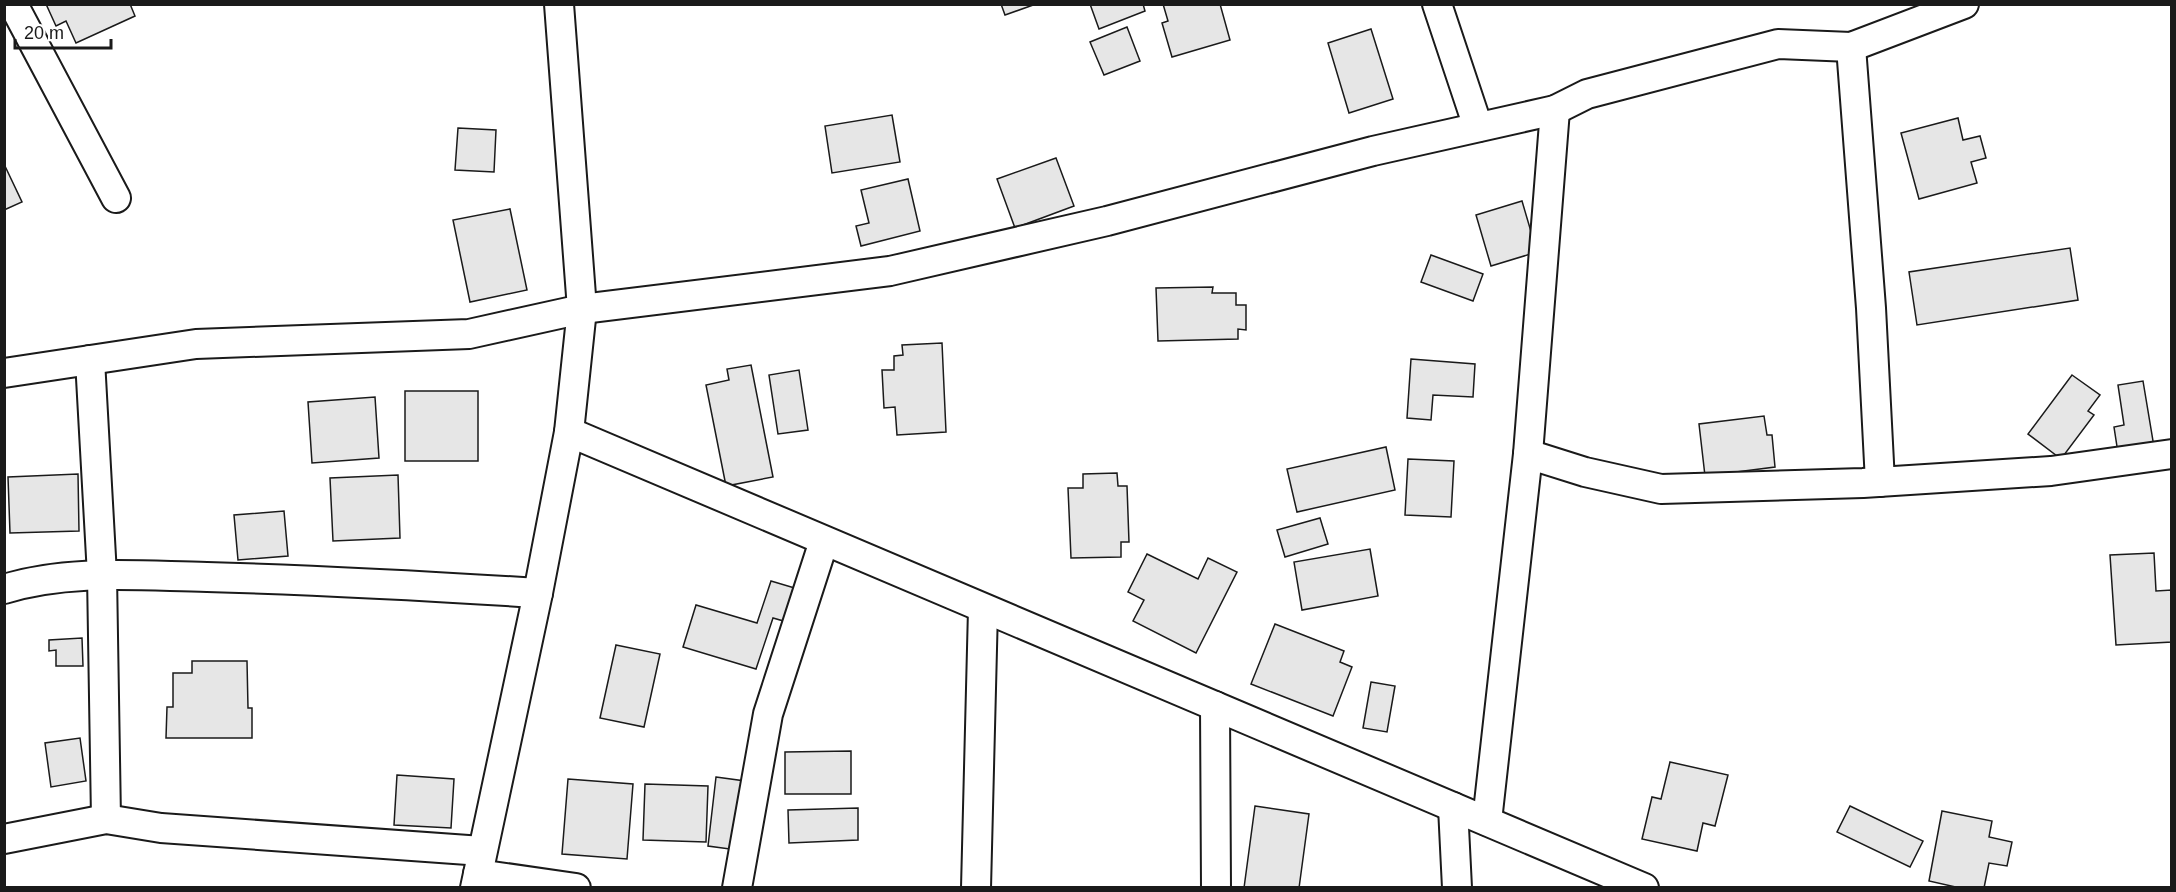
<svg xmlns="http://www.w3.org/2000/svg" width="2176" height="892" viewBox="0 0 2176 892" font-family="Helvetica,sans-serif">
<rect width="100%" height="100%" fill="#fff"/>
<g fill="#e6e6e6" stroke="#1a1a1a" stroke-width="1.5">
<polygon points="46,4 130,4 135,16 76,43 66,21 56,26"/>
<polygon points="1001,4 1036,4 1005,15"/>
<polygon points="1090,4 1143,4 1145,11 1099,29"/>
<polygon points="1163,4 1220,4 1230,40 1172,57 1162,23 1168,21"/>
<polygon points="1127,27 1140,61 1104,75 1090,42"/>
<polygon points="1371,29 1393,99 1349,113 1328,43"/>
<polygon points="892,115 900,162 832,173 825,126"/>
<polygon points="1958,118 1963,140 1980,136 1986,158 1971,162 1977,183 1919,199 1901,133"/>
<polygon points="458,128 496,130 494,172 455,170"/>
<polygon points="1056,158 1074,206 1015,228 997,179"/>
<polygon points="4,164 22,202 4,210"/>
<polygon points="908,179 920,231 861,246 856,226 869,223 861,190"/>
<polygon points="1522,201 1537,252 1491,266 1476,215"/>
<polygon points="510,209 527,290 470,302 453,220"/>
<polygon points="2070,248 2078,300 1917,325 1909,272"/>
<polygon points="1431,255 1483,274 1473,301 1421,282"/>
<polygon points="1213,287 1212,293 1236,293 1236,305 1246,305 1246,330 1238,329 1238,339 1158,341 1156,288"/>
<polygon points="942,343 946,432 897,435 895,407 884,408 882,370 894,370 894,356 903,355 902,345"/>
<polygon points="1411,359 1475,364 1473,397 1433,395 1431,420 1407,418"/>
<polygon points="751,365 773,477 726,486 706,385 729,380 727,369"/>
<polygon points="799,370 808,430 778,434 769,375"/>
<polygon points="2072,375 2100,395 2088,411 2094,415 2061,459 2028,434"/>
<polygon points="2143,381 2154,447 2118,453 2114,427 2124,425 2118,385"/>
<rect x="405" y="391" width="73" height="70"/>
<polygon points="375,397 379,458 312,463 308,402"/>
<polygon points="1764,416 1767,435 1772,435 1775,467 1705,476 1699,424"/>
<polygon points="1386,447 1395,490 1297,512 1287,469"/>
<polygon points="1408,459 1454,461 1451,517 1405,515"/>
<polygon points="1117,473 1118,486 1127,486 1129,542 1121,542 1121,557 1071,558 1068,488 1083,488 1083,474"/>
<polygon points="78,474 79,531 10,533 8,477"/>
<polygon points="398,475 400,538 333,541 330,478"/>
<polygon points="284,511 288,556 238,560 234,515"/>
<polygon points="1320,518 1328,544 1285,557 1277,530"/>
<polygon points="1370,549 1378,596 1302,610 1294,562"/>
<polygon points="2154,553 2156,591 2172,590 2172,642 2116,645 2110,555"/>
<polygon points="1147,554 1198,579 1208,558 1237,572 1196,653 1133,621 1144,600 1128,592"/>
<polygon points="771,581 798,589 787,622 773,618 756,669 683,647 696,605 757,623"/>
<polygon points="1275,624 1344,651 1340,662 1352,667 1333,716 1251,684"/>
<polygon points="82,638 83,666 56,666 56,650 49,651 49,640"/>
<polygon points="616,645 660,654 644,727 600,718"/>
<polygon points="192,661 247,661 248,708 252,708 252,738 166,738 167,707 173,707 173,673 192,673"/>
<polygon points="1371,682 1395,686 1387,732 1363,728"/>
<polygon points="80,738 86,781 51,787 45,743"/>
<polygon points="851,751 851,794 785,794 785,752"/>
<polygon points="1670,762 1728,775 1715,826 1703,823 1697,851 1642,839 1652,797 1661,799"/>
<polygon points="397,775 454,779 451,828 394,825"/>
<polygon points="716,777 745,781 737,850 708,846"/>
<polygon points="568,779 633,784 627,859 562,854"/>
<polygon points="645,784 708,786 706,842 643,840"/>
<polygon points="1255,806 1309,814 1299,888 1244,888"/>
<polygon points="1850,806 1923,841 1910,867 1837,832"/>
<polygon points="858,808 858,840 789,843 788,810"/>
<polygon points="1942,811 1992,821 1989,837 2012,842 2007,866 1989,863 1984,888 1960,888 1929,881"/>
</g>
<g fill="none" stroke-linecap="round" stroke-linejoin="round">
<defs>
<g id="street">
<polyline points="13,4 116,198"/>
<polyline points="1437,4 1478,127"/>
<polyline points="1851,47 1871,308 1880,482"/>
<polyline points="90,360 102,575 106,819"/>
<polyline points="4,373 196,344 469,334 582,309 890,271 1107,221 1373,151 1555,110 1587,94 1778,44 1851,47 1964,4"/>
<polyline points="569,432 1644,888"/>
<polyline points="1528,454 1585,472 1661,489 1863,483 2051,471 2172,454"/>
<path d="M4 589C69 569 140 576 207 577 318 580 428 586 538 593"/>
<polyline points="1215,706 1216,888"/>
<polyline points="1453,807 1457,888"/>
<polyline points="1487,821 1528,454 1555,110"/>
<polyline points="4,839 106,819 161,828 482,851"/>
<polyline points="478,874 576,888"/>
<polyline points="475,888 538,593 569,432 582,309 559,4"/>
<polyline points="737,888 768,714 824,541"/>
<polyline points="976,888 983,609"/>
</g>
</defs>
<use href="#street" stroke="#1a1a1a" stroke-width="32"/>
<use href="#street" stroke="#fff" stroke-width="28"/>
</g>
<rect width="2176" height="892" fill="none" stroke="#1a1a1a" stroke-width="12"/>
<path d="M15 39v9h96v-9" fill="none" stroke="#1a1a1a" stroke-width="3"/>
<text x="24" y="39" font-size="18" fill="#1a1a1a" stroke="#ffffff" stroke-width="4.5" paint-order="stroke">20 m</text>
</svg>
